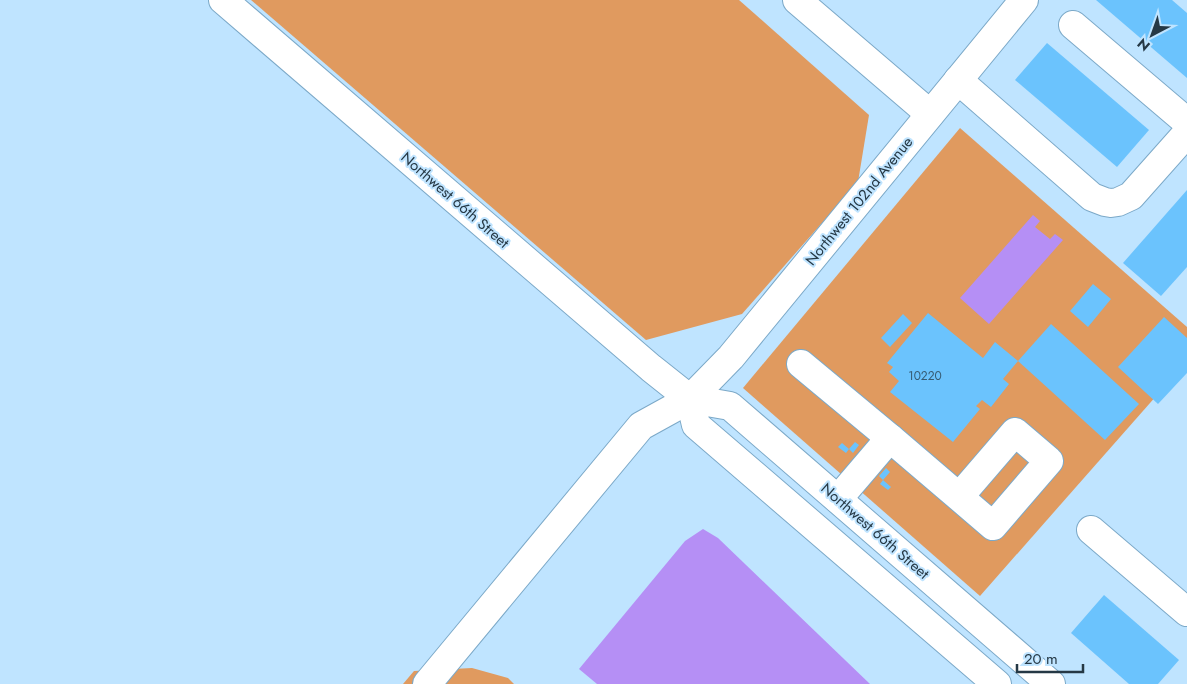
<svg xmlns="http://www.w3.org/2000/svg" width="1187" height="684" viewBox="0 0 1187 684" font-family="Jost,sans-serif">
<rect width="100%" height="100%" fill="#bfe4ff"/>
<g fill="#e09a5f">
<polygon points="251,0 739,0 869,115 858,182 742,314 646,340"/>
<polygon points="960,128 1187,327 1187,361 980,596 743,388"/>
<polygon points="472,668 508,678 514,684 403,684 414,671"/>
</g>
<g fill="#b58ff5">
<polygon points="1033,215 1040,221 1035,227 1050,239 1055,234 1063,240 989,324 960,298"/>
<polygon points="703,529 718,538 870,684 597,684 579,669 685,541"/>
</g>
<g fill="#6bc3fd">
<polygon points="1096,0 1172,0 1187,13 1187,78"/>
<polygon points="1047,43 1149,130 1117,167 1015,80"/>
<polygon points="1187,190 1187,267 1161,296 1123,263"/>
<polygon points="1093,284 1111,299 1088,327 1070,311"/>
<polygon points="928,313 983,358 995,342 1018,361 1003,379 1009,384 991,407 982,400 976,406 980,409 953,442 890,392 899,381 889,372 893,367 887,363"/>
<polygon points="903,314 912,323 890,347 881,338"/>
<polygon points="1164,317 1187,338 1187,373 1158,404 1118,367"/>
<polygon points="1051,324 1139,404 1105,440 1018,361"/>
<polygon points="855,442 859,445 853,453 849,449 846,453 838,447 842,443 849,449"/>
<polygon points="886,468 890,472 883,480 879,476"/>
<polygon points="883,480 891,487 888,490 880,484"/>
<polygon points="1104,595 1179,660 1158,684 1129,684 1071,633"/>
</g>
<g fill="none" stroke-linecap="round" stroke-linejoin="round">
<defs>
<g id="minor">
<polyline points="223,0 651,368 690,399 730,406 1051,684"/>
<polyline points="797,0 930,114"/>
<polyline points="1073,25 1187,122"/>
<polyline points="958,80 1092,197 1105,202 1111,203 1118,202 1131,196 1187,133"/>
<polyline points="801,364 890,438 838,499"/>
<polyline points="690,399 696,425 997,684"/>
<polyline points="890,438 993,526 1049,461 1015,432 959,497"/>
<polyline points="1091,530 1187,612"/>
<polyline points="427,684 641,426 690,399 731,357 1024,0"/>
</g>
</defs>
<use href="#minor" stroke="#7ca9c8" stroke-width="30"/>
<use href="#minor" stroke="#fff" stroke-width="28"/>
</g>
<g text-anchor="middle" stroke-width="4" stroke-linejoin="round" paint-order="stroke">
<g font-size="12" fill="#365b73">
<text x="925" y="380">10220</text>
</g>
<g font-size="15" fill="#253845" stroke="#bfe4ff">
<text transform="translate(455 200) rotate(41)" y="5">Northwest 66th Street</text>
<text transform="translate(859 201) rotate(-51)" y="5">Northwest 102nd Avenue</text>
<text transform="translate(875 531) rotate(41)" y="5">Northwest 66th Street</text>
</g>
</g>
<g transform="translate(1152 35) rotate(221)" stroke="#bfe4ff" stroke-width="4" paint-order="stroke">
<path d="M0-4L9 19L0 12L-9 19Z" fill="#253845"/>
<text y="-8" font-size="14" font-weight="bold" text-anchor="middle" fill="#253845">N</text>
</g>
<path d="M1017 664v8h66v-8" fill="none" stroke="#253845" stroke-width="2.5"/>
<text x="1024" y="664" font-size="15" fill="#253845" stroke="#bfe4ff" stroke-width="4" paint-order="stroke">20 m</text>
</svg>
